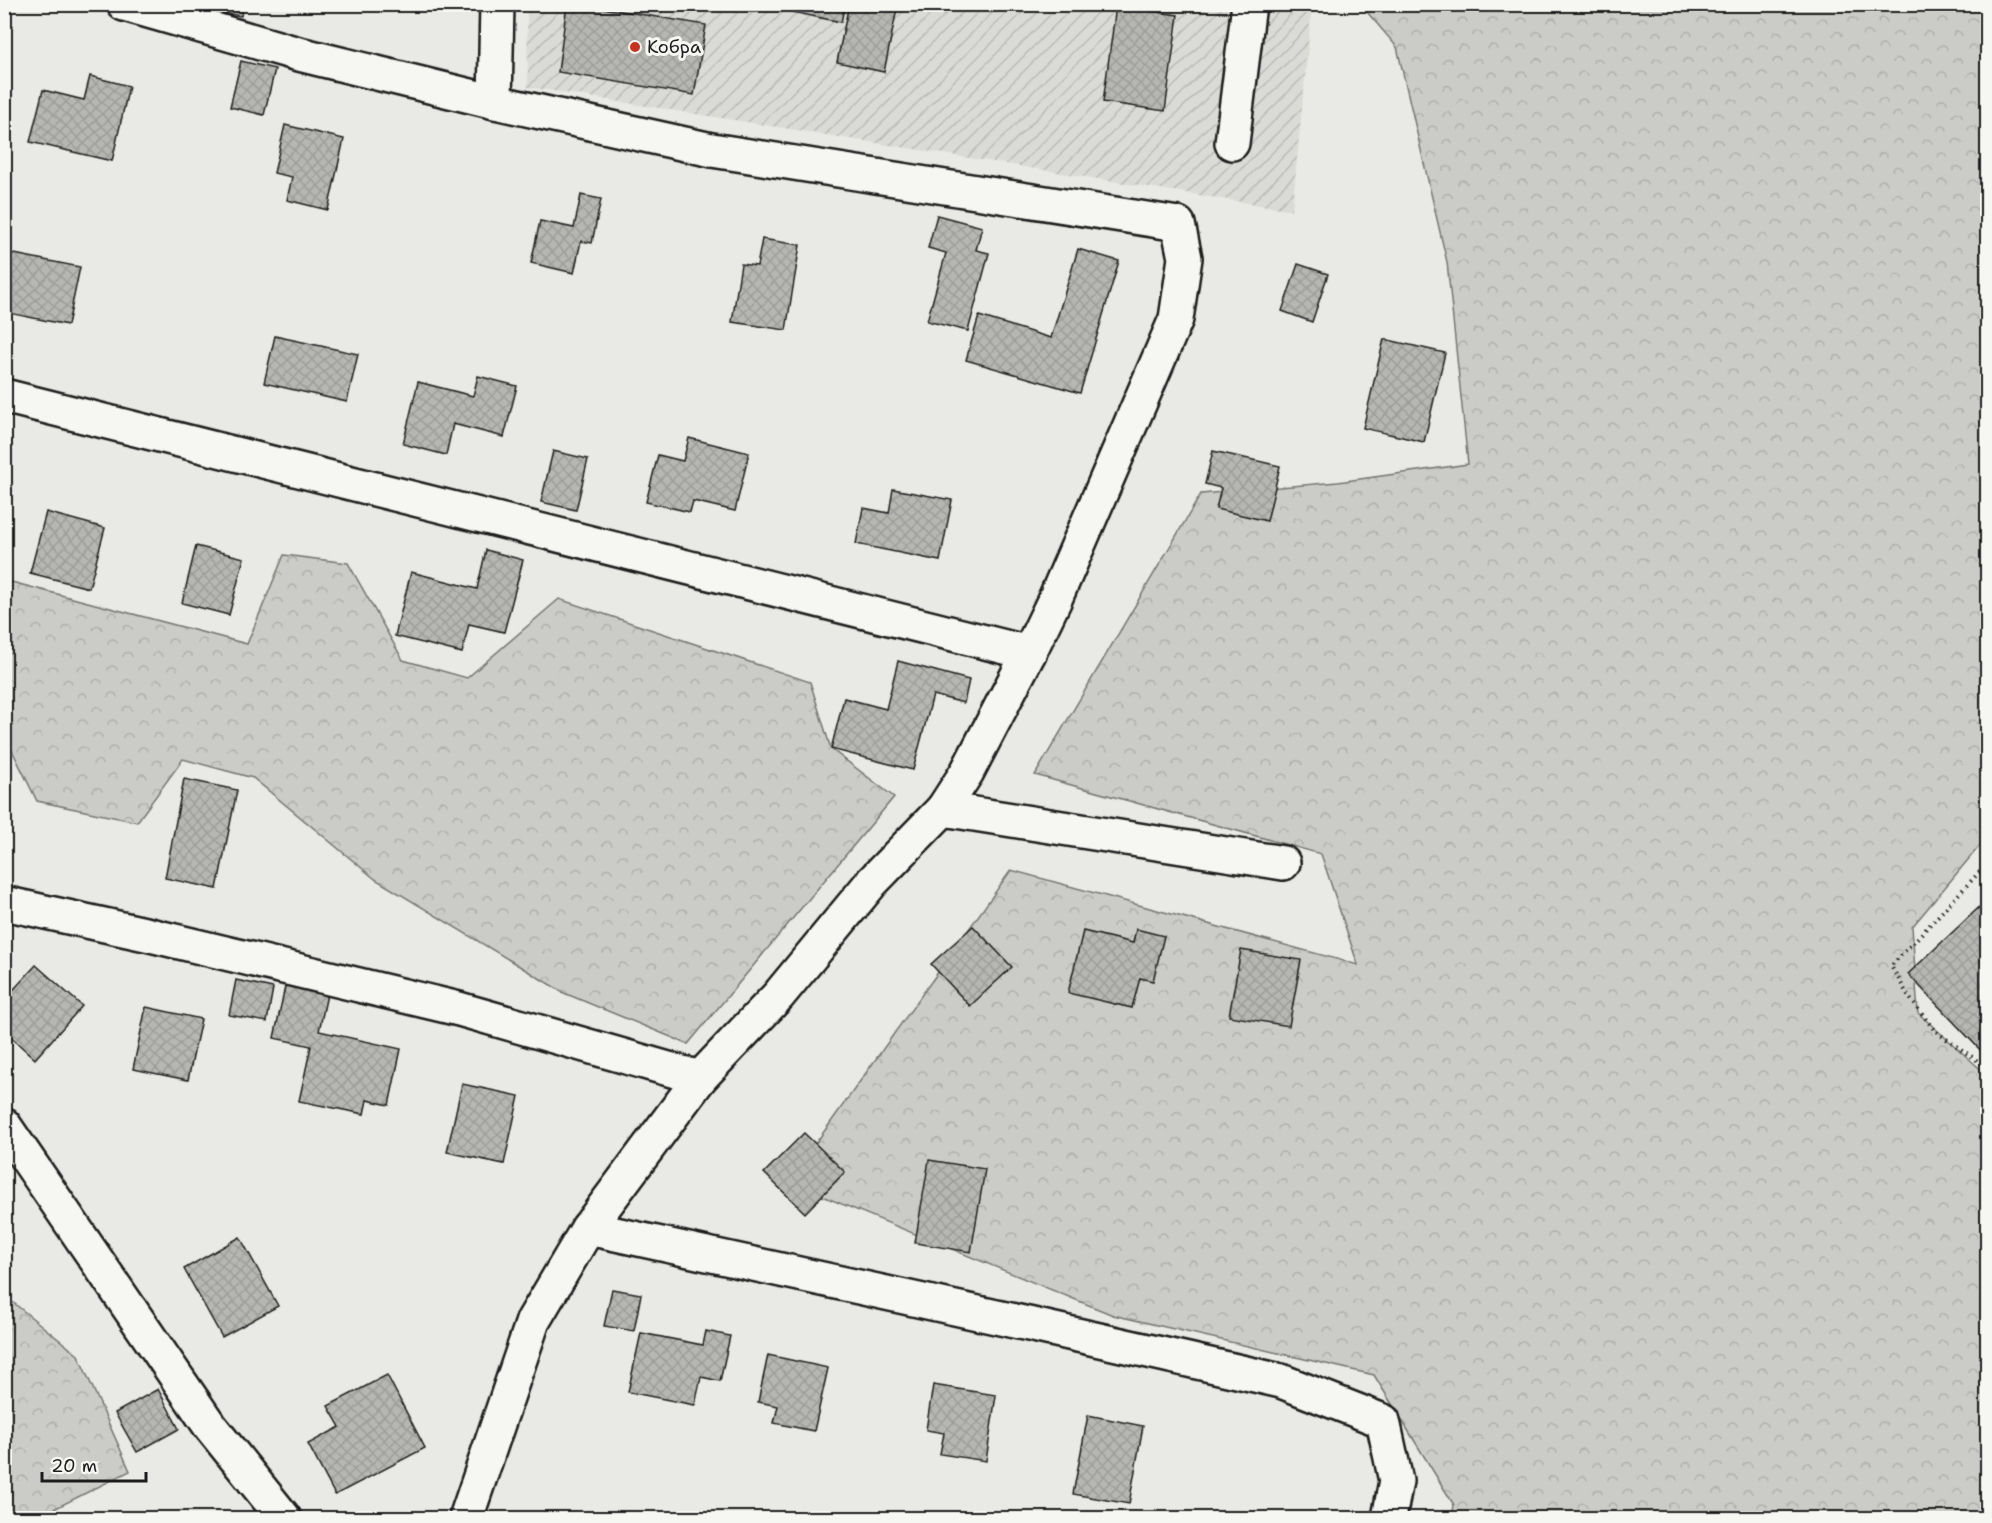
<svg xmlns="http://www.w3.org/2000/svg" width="1992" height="1523" viewBox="0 0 1992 1523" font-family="'Shantell Sans',sans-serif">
<defs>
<pattern id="industrial-furrows" width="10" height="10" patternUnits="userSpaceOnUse" patternTransform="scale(1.5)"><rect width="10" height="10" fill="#dadad6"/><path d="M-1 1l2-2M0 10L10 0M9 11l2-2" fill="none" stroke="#babab7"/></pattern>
<pattern id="forest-crowns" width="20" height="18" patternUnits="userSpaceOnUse" patternTransform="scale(1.5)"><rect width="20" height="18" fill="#cbcbc7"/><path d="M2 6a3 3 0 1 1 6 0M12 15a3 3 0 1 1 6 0" fill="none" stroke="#aeaeaa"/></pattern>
<pattern id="building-cross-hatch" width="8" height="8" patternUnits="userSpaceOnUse" patternTransform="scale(1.5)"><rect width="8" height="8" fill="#b6b6b3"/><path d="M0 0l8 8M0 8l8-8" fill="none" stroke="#9c9c99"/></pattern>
</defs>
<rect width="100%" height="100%" fill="#e9e9e5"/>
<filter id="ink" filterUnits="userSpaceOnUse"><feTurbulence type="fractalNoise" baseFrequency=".0167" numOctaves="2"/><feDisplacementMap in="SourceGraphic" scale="12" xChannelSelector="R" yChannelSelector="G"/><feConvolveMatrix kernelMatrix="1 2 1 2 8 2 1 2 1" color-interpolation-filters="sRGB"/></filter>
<g filter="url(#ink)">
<polygon fill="url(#industrial-furrows)" points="527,5 1312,5 1292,210 528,87"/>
<g fill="url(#forest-crowns)" stroke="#747472" stroke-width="1.5">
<polygon points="1361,5 1987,5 1987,837 1912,927 1918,1013 1987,1075 1987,1518 1452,1518 1454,1505 1374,1375 1113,1315 788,1182 1011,870 1358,965 1321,854 1035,775 1201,494 1338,482 1468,464 1447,262 1397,47"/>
<polygon points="284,555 348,563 403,660 467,678 559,599 810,682 831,749 894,797 688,1044 564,993 375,879 253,778 183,759 137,822 37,801 7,740 5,739 4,580 247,644"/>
<polygon points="5,1296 78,1355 130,1471 36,1518 5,1518"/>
</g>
<g fill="url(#building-cross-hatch)" stroke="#1c1c1c" stroke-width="1.5">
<polygon points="205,4 243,4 241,16 204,10"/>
<polygon points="567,4 579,4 706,25 694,95 558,72"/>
<polygon points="783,4 845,4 841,22 782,10"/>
<polygon points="849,4 898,4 884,72 837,62"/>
<polygon points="1116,6 1178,15 1165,111 1103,102"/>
<polygon points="241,61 275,69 264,115 230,107"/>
<polygon points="90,76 129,86 112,161 30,142 43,90 84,100"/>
<polygon points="285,125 344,139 328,210 287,200 292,177 274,173"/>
<polygon points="581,195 601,199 592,243 581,241 574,273 531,263 540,221 574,228"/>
<polygon points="937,215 982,227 976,250 989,253 968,331 927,321 946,253 928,248"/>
<polygon points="762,239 800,245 786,330 732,322 741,264 757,266"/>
<polygon points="1078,249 1119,261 1080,393 966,360 979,316 1051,338"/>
<polygon points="4,252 80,267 68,325 4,312"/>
<polygon points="1298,264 1328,274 1312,322 1282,311"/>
<polygon points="275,336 358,354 347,402 264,383"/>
<polygon points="1384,339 1445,353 1424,442 1363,428"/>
<polygon points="478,376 517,386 504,437 453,424 446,455 403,444 418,382 473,396"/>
<polygon points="689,438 749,453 735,511 693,501 690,512 646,502 658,455 683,461"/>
<polygon points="553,451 588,459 576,510 541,502"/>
<polygon points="1213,451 1280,466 1267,521 1216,509 1221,488 1205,484"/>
<polygon points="893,489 952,500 940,561 856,544 863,508 889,513"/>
<polygon points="46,512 105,528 89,588 30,573"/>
<polygon points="196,546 244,558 229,615 182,603"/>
<polygon points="486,550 523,560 504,632 469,624 462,653 395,636 411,572 477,589"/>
<polygon points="898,661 969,680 964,703 933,695 913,770 831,749 844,698 886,709"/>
<polygon points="184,779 237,790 217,889 165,878"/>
<polygon points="1988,899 1988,1058 1908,974"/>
<polygon points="973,926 1012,967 970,1006 931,964"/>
<polygon points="1136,929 1164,936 1153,981 1140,978 1132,1008 1068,993 1083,931 1133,943"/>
<polygon points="1241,950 1301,960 1289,1026 1229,1016"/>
<polygon points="36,965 82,1006 35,1059 4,1031 4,1000"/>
<polygon points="236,980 273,988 267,1022 229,1015"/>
<polygon points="286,982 328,990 319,1031 401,1049 389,1105 367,1100 364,1114 299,1101 311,1046 274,1038"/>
<polygon points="146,1007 201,1019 188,1080 133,1069"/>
<polygon points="462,1084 519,1096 504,1164 447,1152"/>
<polygon points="804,1133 845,1172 805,1213 764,1173"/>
<polygon points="929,1160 985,1169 971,1252 915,1243"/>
<polygon points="240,1237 278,1306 222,1337 184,1269"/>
<polygon points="612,1289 641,1294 634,1331 604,1326"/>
<polygon points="706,1331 730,1336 720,1381 701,1377 695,1405 628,1392 641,1333 703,1345"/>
<polygon points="768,1355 828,1368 814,1431 774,1423 778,1406 758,1402"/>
<polygon points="387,1375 425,1448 335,1495 308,1444 340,1427 328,1406"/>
<polygon points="933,1385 996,1395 986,1461 940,1454 944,1433 926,1430"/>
<polygon points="158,1389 179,1429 137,1452 115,1413"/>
<polygon points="1088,1415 1143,1426 1129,1504 1073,1494"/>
</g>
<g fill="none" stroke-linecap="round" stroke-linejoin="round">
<defs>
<g id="minor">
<polyline points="124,4 295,53 495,102"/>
<polyline points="497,4 495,102 712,150 1178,224 1185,258 1176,319 1055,599 1029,653 967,772 943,809 872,882 778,996 700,1078 588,1228"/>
<polyline points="1232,143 1249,4"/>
<polyline points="4,396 1029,653"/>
<polyline points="943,809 1283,863"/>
<polyline points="4,903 150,935 459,1009 700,1078"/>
<polyline points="4,1125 210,1426 284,1518"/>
<polyline points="466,1518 533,1321 588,1228 1033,1325 1281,1381 1383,1421 1396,1481 1389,1518"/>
</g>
</defs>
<use href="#minor" stroke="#1c1c1c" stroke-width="38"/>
<polyline stroke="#1c1c1c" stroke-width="4" stroke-dasharray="1.5 4.5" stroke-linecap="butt" points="1988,863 1891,966 1909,997 1935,1031 1988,1068"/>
<use href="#minor" stroke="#f6f6f2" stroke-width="33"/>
</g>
</g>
<circle fill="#c8321e" stroke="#f6f6f2" stroke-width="2" cx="635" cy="47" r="6"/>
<g text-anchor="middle" stroke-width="6" stroke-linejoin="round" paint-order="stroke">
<g font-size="18" fill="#1c1c1c" stroke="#f6f6f2" text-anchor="start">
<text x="647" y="53">Кобра</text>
</g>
</g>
<rect width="1992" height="1523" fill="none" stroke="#f6f6f2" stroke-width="24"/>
<rect x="12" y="12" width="1968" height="1499" fill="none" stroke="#1c1c1c" stroke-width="2" filter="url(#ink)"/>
<path d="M42 1472v9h104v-9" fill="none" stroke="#1c1c1c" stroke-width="3"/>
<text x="51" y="1472" font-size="18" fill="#1c1c1c" stroke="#f6f6f2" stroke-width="4.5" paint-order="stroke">20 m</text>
</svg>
